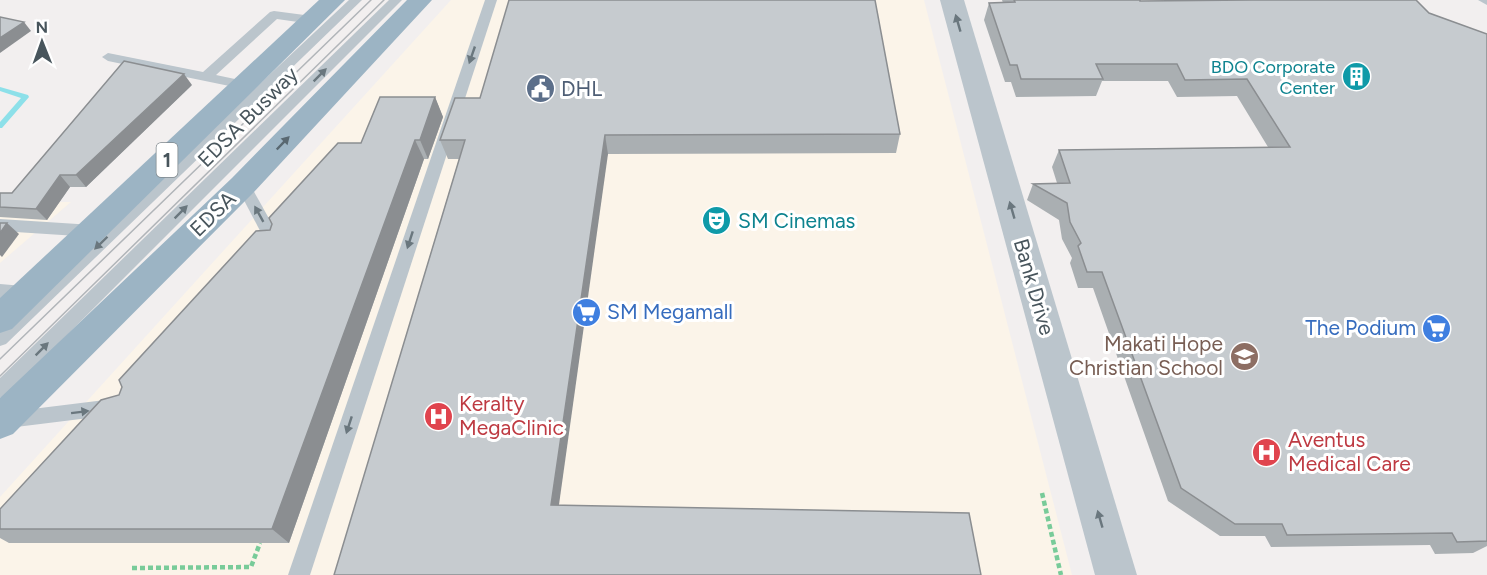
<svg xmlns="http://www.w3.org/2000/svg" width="1487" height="575" viewBox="0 0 1487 575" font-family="Figtree,sans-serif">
<rect width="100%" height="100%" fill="#f2efef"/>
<g fill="#fbf4e9">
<polygon points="451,0 924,0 1072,575 0,575 0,497"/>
<polygon points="0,202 71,202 0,263"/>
</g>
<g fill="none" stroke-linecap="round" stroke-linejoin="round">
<polygon fill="#8de0e9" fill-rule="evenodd" points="0,87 28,95 29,97 2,128 0,128 0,122 21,98 0,91"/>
<g stroke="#78cb99" stroke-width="4.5" stroke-dasharray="5 3" stroke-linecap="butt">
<polyline points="1042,493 1061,575"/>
<polyline points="132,568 251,567 260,543"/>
</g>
<g fill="#bbc5cc" fill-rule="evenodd">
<polygon points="349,0 362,0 6,344 0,346 0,328 33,297 0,298 0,284 35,287 36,294"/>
<polygon points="389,0 402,0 6,396 0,398 0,378"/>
<polygon points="485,0 497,0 310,575 288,575"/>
<polygon points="1478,0 1487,0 1487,5"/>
<polygon points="274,11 312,16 318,20 312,24 277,19 216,75 249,82 251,85 249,88 244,89 108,61 102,57 108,53 203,72 270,12"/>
<polygon points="243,180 248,181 281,240 283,244 281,248 269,248 236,185"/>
<polygon points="0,219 93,225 99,227 101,231 99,235 93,237 0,231"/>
<polygon points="113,399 120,401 122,407 120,413 113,415 8,428 0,423 1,414 8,412"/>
</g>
<polygon fill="#bbc5cc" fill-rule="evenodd" points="940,0 964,0 1137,575 1095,575"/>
<g fill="#9cb4c4" fill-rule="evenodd">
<polygon points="319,0 345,0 12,329 0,333 0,298"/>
<polygon points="407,0 432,0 254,192 13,434 0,439 0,398 232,178"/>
</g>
<g stroke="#b1b5b9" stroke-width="1.5">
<polyline points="0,359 371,0"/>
<polyline points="0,376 384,0"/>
</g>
</g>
<g fill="#aaafb2">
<polygon points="1002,0 1140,0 1140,1 1429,13 1487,34 1487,546 1473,553 1435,554 1430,545 1271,547 1265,536 1220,536 1168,501 1093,288 1078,288 1070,263 1072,258 1062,239 1059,220 1027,200 1033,184 1057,183 1052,167 1059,150 1268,147 1237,96 1177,97 1168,81 1102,81 1096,96 1016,97 1011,82 1005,82 984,20 989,3 1003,3"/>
<polygon points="192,85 86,187 70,187 47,220 0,217 0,193 12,193"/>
<polygon points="435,97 443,117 428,159 424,159 289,543 9,543 0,538 0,509 119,395 270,230 361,143"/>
<polygon points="455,98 900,134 896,153 608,154 334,575 459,159 448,159 440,140"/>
</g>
<g fill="#8b8e91">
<polygon points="24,22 31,31 0,53 0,38"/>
<polygon points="184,74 192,85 86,187 76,175"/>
<polygon points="435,97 443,117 428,159 420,140"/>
<polygon points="605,135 608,154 557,519 551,505"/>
<polygon points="415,140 424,159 289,543 272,529"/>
<polygon points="60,175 70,187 47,220 36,209"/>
<polygon points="7,223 19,234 2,257 0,255 0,233"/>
</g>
<g fill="#c6cbcf" stroke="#8b8e91" stroke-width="1.5">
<polygon points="509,0 875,0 900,134 605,135 551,505 969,513 981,575 334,575 465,140 440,140 455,98 480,98"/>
<polygon points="1014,0 1140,0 1140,1 1252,0 1416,0 1429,13 1487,34 1487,541 1457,542 1452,533 1287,535 1282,524 1235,524 1181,488 1102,272 1087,272 1078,246 1081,243 1070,222 1067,203 1033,184 1070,183 1059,150 1290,147 1247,79 1185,80 1177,64 1096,64 1103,79 1021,79 1017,65 1010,65 989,3 1015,2"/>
<polygon points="0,17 24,22 0,38"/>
<polygon points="124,61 184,74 76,175 60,175 36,209 0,207 0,193 12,193"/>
<polygon points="380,97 435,97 420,140 415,140 272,529 0,529 0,509 101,400 119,395 122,387 119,380 256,231 270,230 272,224 269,218 338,143 361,143"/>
<polygon points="0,223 7,223 0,233"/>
</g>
<defs><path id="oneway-solid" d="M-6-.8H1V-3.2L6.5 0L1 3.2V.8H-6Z" transform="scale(1.5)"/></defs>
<g fill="#6a777e">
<use href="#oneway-solid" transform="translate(958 23) rotate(-106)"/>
<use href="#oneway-solid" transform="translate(472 55) rotate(109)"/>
<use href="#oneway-solid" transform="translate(320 75) rotate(-45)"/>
<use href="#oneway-solid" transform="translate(1012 210) rotate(-106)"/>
<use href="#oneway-solid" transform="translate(181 212) rotate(-45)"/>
<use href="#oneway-solid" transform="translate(259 214) rotate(-119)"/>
<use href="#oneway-solid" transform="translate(410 240) rotate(108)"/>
<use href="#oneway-solid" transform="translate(101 243) rotate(136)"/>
<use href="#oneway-solid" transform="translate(42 349) rotate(-45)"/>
<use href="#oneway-solid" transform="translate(80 412) rotate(-7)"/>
<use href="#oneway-solid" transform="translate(349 425) rotate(108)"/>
<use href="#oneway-solid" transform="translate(1100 519) rotate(-106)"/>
</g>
<use fill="#596871" href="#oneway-solid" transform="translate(283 143) rotate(-46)"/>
<defs>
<symbol id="building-disc" viewBox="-11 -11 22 22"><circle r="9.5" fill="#0f9aa8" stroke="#fff"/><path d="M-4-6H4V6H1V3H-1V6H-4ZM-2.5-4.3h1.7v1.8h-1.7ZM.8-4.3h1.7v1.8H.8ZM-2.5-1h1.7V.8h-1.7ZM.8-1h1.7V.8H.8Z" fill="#fff"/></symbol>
<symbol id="civic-disc" viewBox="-11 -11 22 22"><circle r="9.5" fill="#5c6f8a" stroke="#fff"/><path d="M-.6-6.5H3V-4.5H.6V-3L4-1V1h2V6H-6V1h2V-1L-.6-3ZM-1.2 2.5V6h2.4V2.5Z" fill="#fff"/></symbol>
<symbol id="theatre-disc" viewBox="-11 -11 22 22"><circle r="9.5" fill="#0f9aa8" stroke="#fff"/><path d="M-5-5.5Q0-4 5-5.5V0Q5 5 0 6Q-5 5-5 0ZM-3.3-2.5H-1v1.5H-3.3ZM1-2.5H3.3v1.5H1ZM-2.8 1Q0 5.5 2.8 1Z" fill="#fff"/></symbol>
<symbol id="supermarket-disc" viewBox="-11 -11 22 22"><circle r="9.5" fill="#3f7fe0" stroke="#fff"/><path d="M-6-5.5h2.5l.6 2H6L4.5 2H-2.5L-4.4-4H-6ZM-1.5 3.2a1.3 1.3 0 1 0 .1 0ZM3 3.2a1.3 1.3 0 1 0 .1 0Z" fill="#fff"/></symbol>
<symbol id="school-disc" viewBox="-11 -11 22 22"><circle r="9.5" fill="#8d6e63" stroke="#fff"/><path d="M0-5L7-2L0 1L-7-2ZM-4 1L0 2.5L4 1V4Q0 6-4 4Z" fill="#fff"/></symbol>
<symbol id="hospital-disc" viewBox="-11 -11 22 22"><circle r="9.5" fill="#e0444e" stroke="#fff"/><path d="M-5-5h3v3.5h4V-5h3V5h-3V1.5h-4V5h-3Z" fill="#fff"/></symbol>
</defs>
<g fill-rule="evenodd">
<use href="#building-disc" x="1340" y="60" width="33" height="33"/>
<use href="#civic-disc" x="524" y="72" width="33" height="33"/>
<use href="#theatre-disc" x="700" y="204" width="33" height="33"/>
<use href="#supermarket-disc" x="570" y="296" width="33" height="33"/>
<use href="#supermarket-disc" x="1420" y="312" width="33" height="33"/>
<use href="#school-disc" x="1228" y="340" width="33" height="33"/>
<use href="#hospital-disc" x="422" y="400" width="33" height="33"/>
<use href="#hospital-disc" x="1250" y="436" width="33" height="33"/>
</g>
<g text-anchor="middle" stroke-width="6" stroke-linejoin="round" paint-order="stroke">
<g font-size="18" fill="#0d838f" stroke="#fff" text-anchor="end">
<text x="1335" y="73">BDO Corporate<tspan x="1335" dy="21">Center</tspan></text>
</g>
<rect fill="#fff" stroke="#7f888d" stroke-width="1.5" x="156.5" y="143" width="21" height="34" rx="4.5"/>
<g font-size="20" font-weight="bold" fill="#48555c">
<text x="167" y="167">1</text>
</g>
<g font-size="21" fill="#4e5e75" stroke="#fff" text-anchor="start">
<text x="561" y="96">DHL</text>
</g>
<g font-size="21" fill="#48555c" stroke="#fff">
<text transform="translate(248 117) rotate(-45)" y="7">EDSA Busway</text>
<text transform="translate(213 214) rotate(-44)" y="7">EDSA</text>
<text transform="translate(1034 287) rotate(74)" y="7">Bank Drive</text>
</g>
<g font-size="21" fill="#0d838f" stroke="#fff" text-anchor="start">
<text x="738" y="228">SM Cinemas</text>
</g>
<g font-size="21" fill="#366cbe" stroke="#fff" text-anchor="start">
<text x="607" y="319">SM Megamall</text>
<text x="1416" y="335" text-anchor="end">The Podium</text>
</g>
<g font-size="21" fill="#785e54" stroke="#fff" text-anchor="end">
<text x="1223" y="351">Makati Hope<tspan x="1223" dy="24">Christian School</tspan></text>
</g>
<g font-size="21" fill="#be3a42" stroke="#fff" text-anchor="start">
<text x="459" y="411">Keralty<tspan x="459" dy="24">MegaClinic</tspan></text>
<text x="1288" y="447">Aventus<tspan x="1288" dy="24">Medical Care</tspan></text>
</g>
</g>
<g transform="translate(42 42) rotate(359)" stroke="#ffffff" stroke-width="4.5" paint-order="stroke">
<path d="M0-4.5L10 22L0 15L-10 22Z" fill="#48555c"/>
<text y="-9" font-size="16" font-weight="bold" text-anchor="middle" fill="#48555c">N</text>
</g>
</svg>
